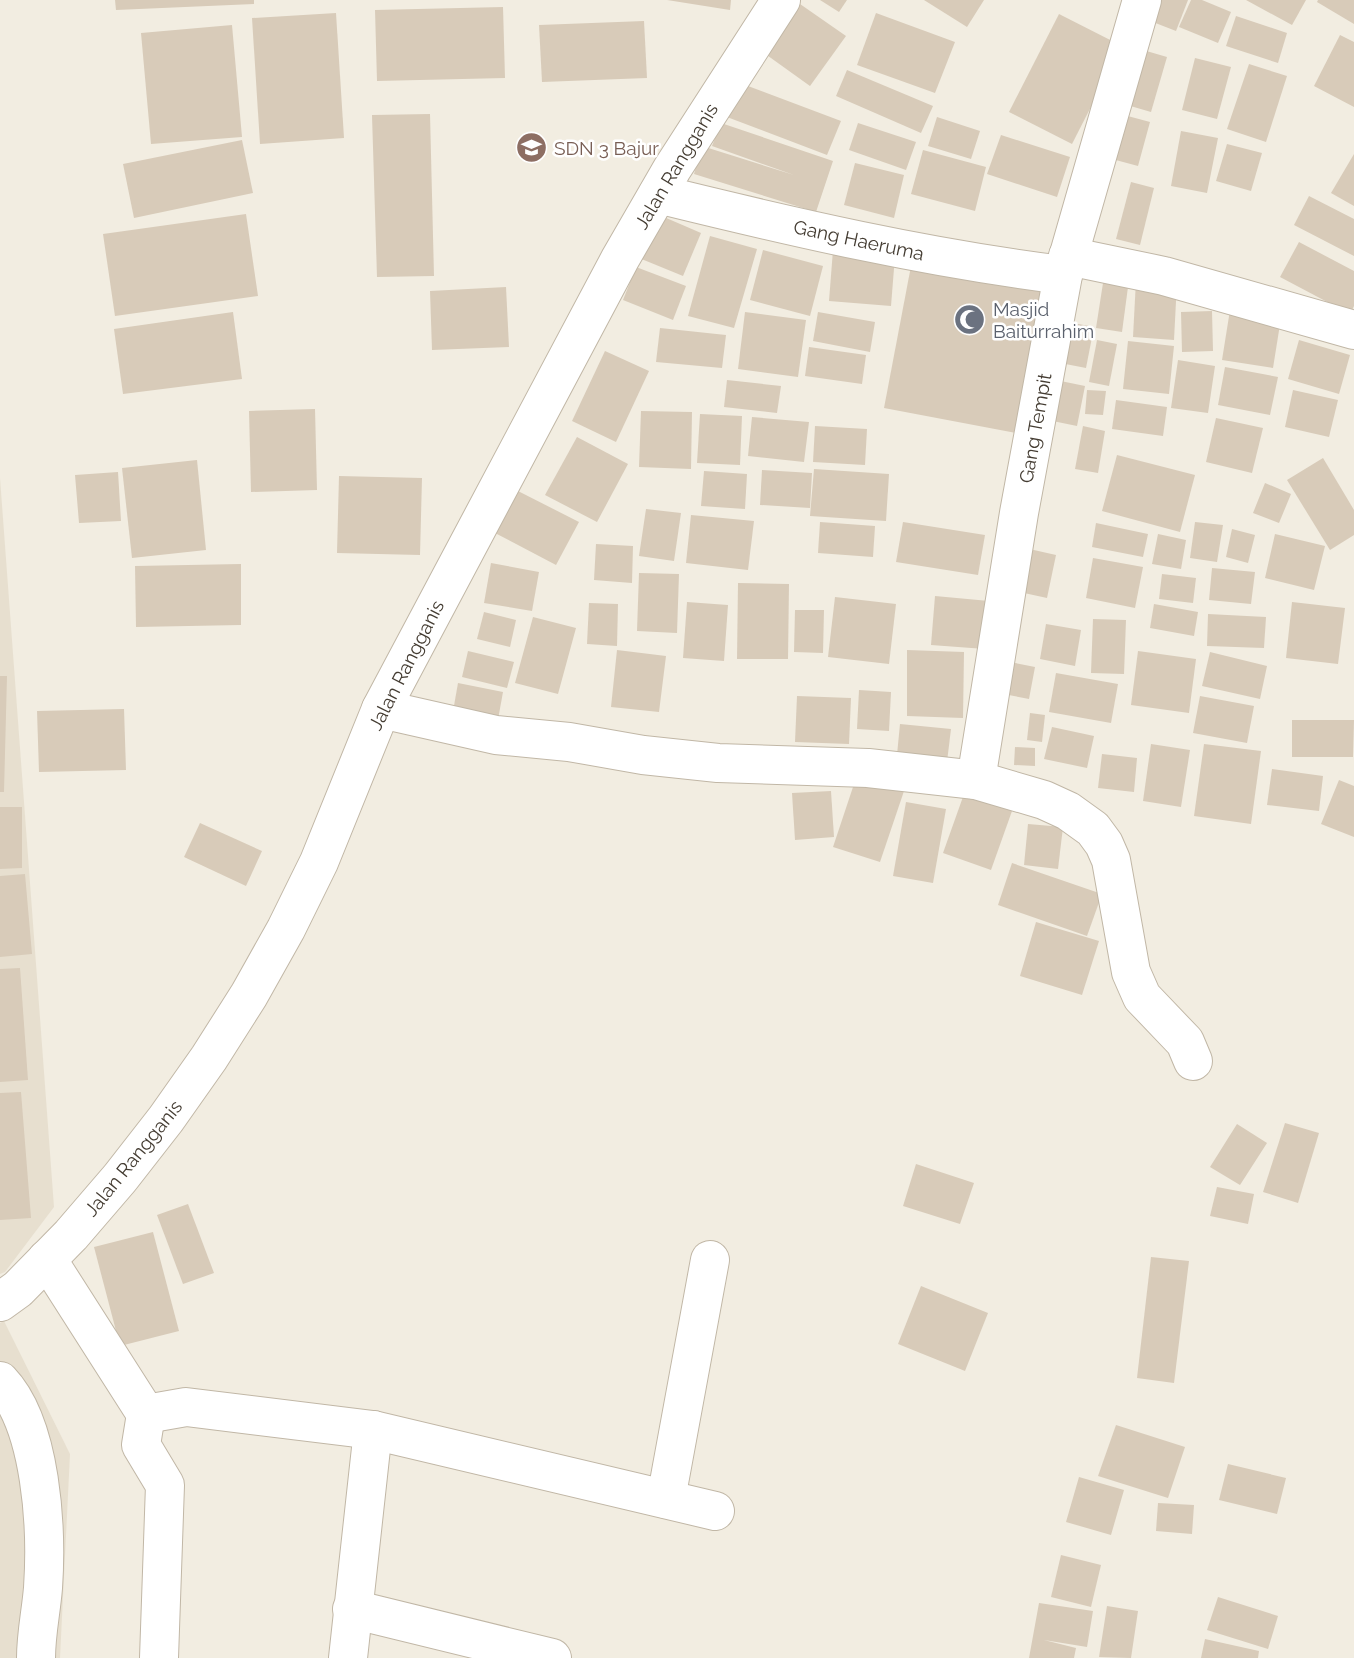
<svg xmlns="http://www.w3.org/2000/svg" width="1354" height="1658" viewBox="0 0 1354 1658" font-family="Raleway,sans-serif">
<rect width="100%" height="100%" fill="#f2ede1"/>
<g fill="#e7dfcf">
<polygon points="0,478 54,1207 5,1272 0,1274"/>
<polygon points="4,1321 70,1454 60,1658 0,1658 0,1323"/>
</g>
<g fill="#d8cbb9">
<polygon points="115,0 254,0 254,4 116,10"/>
<polygon points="667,0 731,0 730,10"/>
<polygon points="820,0 847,0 839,12"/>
<polygon points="924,0 984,0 967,27"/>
<polygon points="1146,0 1188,0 1176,31 1140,17"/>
<polygon points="1191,0 1202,0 1231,12 1218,43 1179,27"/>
<polygon points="1246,0 1306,0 1292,25"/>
<polygon points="1318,0 1354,0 1354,24 1317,2"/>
<polygon points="800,4 846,36 810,86 764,53"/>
<polygon points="503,7 505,78 377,81 375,10"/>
<polygon points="336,13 344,138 260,144 252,18"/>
<polygon points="876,13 955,42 935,93 857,65"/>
<polygon points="1059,14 1122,46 1072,144 1009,112"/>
<polygon points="1236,16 1287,33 1278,63 1226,46"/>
<polygon points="644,21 647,78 542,82 539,25"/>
<polygon points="232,25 242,137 151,144 141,33"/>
<polygon points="1340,35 1354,42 1354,107 1314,86"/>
<polygon points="1143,50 1167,57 1151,112 1127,105"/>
<polygon points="1195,58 1231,67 1217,119 1182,110"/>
<polygon points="1249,64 1287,76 1266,142 1227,129"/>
<polygon points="847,70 933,106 921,133 836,96"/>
<polygon points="732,80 841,121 827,155 719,114"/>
<polygon points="430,114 434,276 377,277 372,115"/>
<polygon points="1124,115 1150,122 1138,166 1112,159"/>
<polygon points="937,117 980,131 971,159 928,146"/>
<polygon points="721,123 833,161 816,212 694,174 702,146 794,175 712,146"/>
<polygon points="858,123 916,142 906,170 849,150"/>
<polygon points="1181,131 1218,138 1207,193 1171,186"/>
<polygon points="1001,135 1070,157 1057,197 987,174"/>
<polygon points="242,140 253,193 134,218 123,164"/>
<polygon points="1227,144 1262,153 1251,191 1216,181"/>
<polygon points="923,150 986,167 975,211 911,194"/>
<polygon points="1354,154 1354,206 1331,193"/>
<polygon points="855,163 904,175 894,218 844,205"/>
<polygon points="1131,182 1154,188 1140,245 1116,239"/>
<polygon points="1309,196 1354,219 1354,256 1294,225"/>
<polygon points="246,214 258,296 115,316 103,234"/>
<polygon points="657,214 701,233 683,276 639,258"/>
<polygon points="710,236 757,249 734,328 688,316"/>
<polygon points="1299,242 1354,271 1354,306 1350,314 1280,277"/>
<polygon points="763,250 823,266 810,316 750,300"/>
<polygon points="833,250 895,256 891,306 829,301"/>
<polygon points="911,266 1043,291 1016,433 884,408"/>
<polygon points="636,267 686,286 673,320 623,300"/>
<polygon points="1136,280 1177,282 1174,340 1133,337"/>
<polygon points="1103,283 1128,287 1122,332 1096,328"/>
<polygon points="506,287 509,347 432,350 430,291"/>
<polygon points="1230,310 1281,318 1273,368 1222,360"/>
<polygon points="1212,311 1213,351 1182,352 1181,312"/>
<polygon points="233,312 242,379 123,394 114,329"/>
<polygon points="745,312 806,320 798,377 738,369"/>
<polygon points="818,312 875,322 870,352 813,341"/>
<polygon points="1058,320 1094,327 1086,368 1050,361"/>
<polygon points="660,328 726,335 722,368 656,362"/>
<polygon points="1097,340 1117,344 1109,386 1089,382"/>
<polygon points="1299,340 1350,355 1339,394 1288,379"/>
<polygon points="1128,341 1174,346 1169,394 1123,389"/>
<polygon points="809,347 866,355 862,384 805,376"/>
<polygon points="605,351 649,371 616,442 572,421"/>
<polygon points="1178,360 1215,366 1208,413 1171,408"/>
<polygon points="1225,367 1278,377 1270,415 1218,405"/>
<polygon points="1046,378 1085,386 1077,426 1038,418"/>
<polygon points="727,380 781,386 777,413 724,407"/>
<polygon points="1087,390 1106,391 1103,415 1085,414"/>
<polygon points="1293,390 1338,400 1329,437 1285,427"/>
<polygon points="1116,400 1167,407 1163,436 1112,429"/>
<polygon points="315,409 317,490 251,492 249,411"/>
<polygon points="641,411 692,412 691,469 639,467"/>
<polygon points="700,414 742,416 740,465 697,463"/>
<polygon points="752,417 809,422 804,462 748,456"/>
<polygon points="1216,418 1263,428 1252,473 1206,462"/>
<polygon points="815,426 867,429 865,465 813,462"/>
<polygon points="1083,426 1105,431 1098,473 1075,469"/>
<polygon points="577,437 628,464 597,522 545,495"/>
<polygon points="1117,455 1195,475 1180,532 1102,511"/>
<polygon points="1323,458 1354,510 1354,535 1330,550 1287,480"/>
<polygon points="197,460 206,550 132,558 122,468"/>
<polygon points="814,469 889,474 886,521 810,516"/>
<polygon points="762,470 812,473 810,508 760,505"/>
<polygon points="704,471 747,474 745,509 701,506"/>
<polygon points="118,472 121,521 79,523 75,475"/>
<polygon points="339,476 422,478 420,555 337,553"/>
<polygon points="1265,483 1291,494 1279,523 1253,513"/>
<polygon points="518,491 579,522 556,565 495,533"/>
<polygon points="646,509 681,513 674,561 639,556"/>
<polygon points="691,515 754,521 748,570 686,563"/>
<polygon points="820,522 875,526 873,557 818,553"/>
<polygon points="903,522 985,535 978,575 896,562"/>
<polygon points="1195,522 1223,525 1217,562 1190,558"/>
<polygon points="1096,523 1148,534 1143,557 1092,547"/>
<polygon points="1232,529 1255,535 1248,563 1226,557"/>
<polygon points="1158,534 1186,540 1181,569 1152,564"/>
<polygon points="1275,534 1325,546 1314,590 1265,578"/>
<polygon points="596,544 633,546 632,583 594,580"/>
<polygon points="1025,548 1056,555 1047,598 1015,591"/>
<polygon points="1093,558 1143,567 1135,608 1086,598"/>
<polygon points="491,563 539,572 532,611 484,603"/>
<polygon points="241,564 241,625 136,627 135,566"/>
<polygon points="1212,568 1255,572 1251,604 1209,600"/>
<polygon points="639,573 679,574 677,633 637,631"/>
<polygon points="1162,574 1196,578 1193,603 1159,599"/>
<polygon points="738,583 789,584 788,659 737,659"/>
<polygon points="935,596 989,601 985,649 931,645"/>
<polygon points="835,597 896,604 889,664 828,657"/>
<polygon points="687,602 728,605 724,661 683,658"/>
<polygon points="1292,602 1345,608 1338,664 1286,658"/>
<polygon points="589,603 618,604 617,646 587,644"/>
<polygon points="1154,604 1198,612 1194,636 1150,628"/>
<polygon points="795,610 824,610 823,653 794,652"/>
<polygon points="484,612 516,620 510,647 477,639"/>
<polygon points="1208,614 1266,617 1264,648 1207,646"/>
<polygon points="533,617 576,628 558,694 515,683"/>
<polygon points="1093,619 1126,620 1124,674 1091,673"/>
<polygon points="1046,624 1081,630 1075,666 1040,659"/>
<polygon points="617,650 666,656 659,712 611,707"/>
<polygon points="907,650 964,652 963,718 907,716"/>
<polygon points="468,651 514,662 507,688 462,677"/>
<polygon points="1138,651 1196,659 1189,713 1131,705"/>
<polygon points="1210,652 1267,666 1260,699 1202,686"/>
<polygon points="1005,661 1035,667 1029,699 998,693"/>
<polygon points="1056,673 1118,684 1111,723 1049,712"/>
<polygon points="0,676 7,676 4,792 0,792"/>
<polygon points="458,683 503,692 497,725 452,717"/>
<polygon points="859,690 891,692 889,731 857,729"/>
<polygon points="797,696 851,698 849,744 795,742"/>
<polygon points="1200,696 1254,706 1247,743 1193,733"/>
<polygon points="124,709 126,770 39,772 37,711"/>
<polygon points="1030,713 1045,715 1042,742 1027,740"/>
<polygon points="1292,720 1354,720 1353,757 1292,757"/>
<polygon points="900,724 951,729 946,770 896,765"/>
<polygon points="1052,727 1094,736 1087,768 1044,759"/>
<polygon points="1151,744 1190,750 1181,807 1143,801"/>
<polygon points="1204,744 1261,751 1251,824 1194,816"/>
<polygon points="1015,747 1035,748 1035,766 1014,765"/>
<polygon points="1102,754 1137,758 1134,792 1098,788"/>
<polygon points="1272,769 1323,776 1319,811 1267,805"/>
<polygon points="857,775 904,791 880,862 833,847"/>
<polygon points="1339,780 1354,786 1354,837 1321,824"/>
<polygon points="831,791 834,837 795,840 792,793"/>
<polygon points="964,794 1012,811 991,870 943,853"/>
<polygon points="906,802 946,809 933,883 893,876"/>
<polygon points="0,807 22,807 22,868 0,869"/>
<polygon points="200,823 262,851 246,886 184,857"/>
<polygon points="1028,824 1063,827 1058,869 1024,865"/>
<polygon points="1012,863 1102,894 1087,936 998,905"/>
<polygon points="25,874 32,954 0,957 0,876"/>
<polygon points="1036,922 1099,941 1082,995 1020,976"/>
<polygon points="20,968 28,1080 0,1082 0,969"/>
<polygon points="21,1092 31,1218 0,1220 0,1093"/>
<polygon points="1285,1123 1319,1133 1298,1203 1263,1192"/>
<polygon points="1237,1124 1267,1143 1240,1185 1210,1167"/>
<polygon points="916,1164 974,1183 960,1224 903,1206"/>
<polygon points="1217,1187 1254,1194 1248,1224 1210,1216"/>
<polygon points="188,1204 214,1273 183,1284 157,1215"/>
<polygon points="153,1232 179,1331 120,1346 94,1247"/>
<polygon points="1151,1257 1189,1261 1174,1383 1137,1378"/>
<polygon points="921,1286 988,1313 965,1371 898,1344"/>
<polygon points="1116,1425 1185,1447 1168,1498 1098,1476"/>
<polygon points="1228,1464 1286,1478 1277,1514 1219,1500"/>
<polygon points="1079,1477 1124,1490 1111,1535 1066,1522"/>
<polygon points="1158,1503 1194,1505 1192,1534 1156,1531"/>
<polygon points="1061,1555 1101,1565 1091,1607 1051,1597"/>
<polygon points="1218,1597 1278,1616 1268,1649 1207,1630"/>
<polygon points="1039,1603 1093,1611 1087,1647 1044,1640 1076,1648 1074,1658 1029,1658"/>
<polygon points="1107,1606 1138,1611 1131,1658 1099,1657"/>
<polygon points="1205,1639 1259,1651 1258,1658 1201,1658"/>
</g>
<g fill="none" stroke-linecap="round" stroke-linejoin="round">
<defs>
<g id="minor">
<path d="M658 194C792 227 926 258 1063 275"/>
<polyline points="1068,256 1164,276 1354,330"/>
<polyline points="381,709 496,735 569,742 643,755 718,763 868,768 976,780 1044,800 1068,811 1093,829 1104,844 1111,860 1131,972 1142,997 1185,1042 1193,1061"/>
<polyline points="976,780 1019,513 1063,275 1142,0"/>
<polyline points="47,1259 146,1414 141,1445 165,1485 159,1658"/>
<path d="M0 1381C42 1425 47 1529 43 1588 41 1612 36 1634 36 1658"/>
<polyline points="146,1414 186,1407 373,1430 715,1511"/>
<polyline points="666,1499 710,1260"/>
<polyline points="352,1609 552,1658"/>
<polyline points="348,1658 373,1430"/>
</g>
<polyline id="tertiary" points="0,1302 18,1289 71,1235 120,1178 166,1119 209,1058 249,995 286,929 319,862 381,709 620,259 672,169 781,0"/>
</defs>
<use href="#minor" stroke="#c1b7a6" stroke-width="40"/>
<use href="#tertiary" stroke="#c1b7a6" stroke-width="40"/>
<use href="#minor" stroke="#fff" stroke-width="38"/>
<use href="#tertiary" stroke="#fff" stroke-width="38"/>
</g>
<defs>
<symbol id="school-disc" viewBox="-11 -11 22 22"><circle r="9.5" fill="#8d6e63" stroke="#fff"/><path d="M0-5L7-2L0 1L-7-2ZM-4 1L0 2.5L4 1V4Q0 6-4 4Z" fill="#fff"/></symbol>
<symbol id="mosque-disc" viewBox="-11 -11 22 22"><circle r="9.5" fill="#6b7280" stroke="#fff"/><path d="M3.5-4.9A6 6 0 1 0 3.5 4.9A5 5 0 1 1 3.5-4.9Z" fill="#fff"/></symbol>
</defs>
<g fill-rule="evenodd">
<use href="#school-disc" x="514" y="130" width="35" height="35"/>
<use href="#mosque-disc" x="952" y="302" width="35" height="35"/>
</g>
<g text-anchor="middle" stroke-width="5" stroke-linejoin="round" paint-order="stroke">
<g font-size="19" fill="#785e54" stroke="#fff" text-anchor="start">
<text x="554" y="155">SDN 3 Bajur</text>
</g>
<g font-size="19" fill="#443c32" stroke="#fff">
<text transform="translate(676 166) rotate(-59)" y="7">Jalan Rangganis</text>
<text transform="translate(859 240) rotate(12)" y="7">Gang Haeruma</text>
<text transform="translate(1035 428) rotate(-80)" y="7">Gang Tempit</text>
<text transform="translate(406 665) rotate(-63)" y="7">Jalan Rangganis</text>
<text transform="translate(133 1158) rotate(-51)" y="7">Jalan Rangganis</text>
</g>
<g font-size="19" fill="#5b616d" stroke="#fff" text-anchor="start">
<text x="993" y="316">Masjid<tspan x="993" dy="22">Baiturrahim</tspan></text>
</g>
</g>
</svg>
